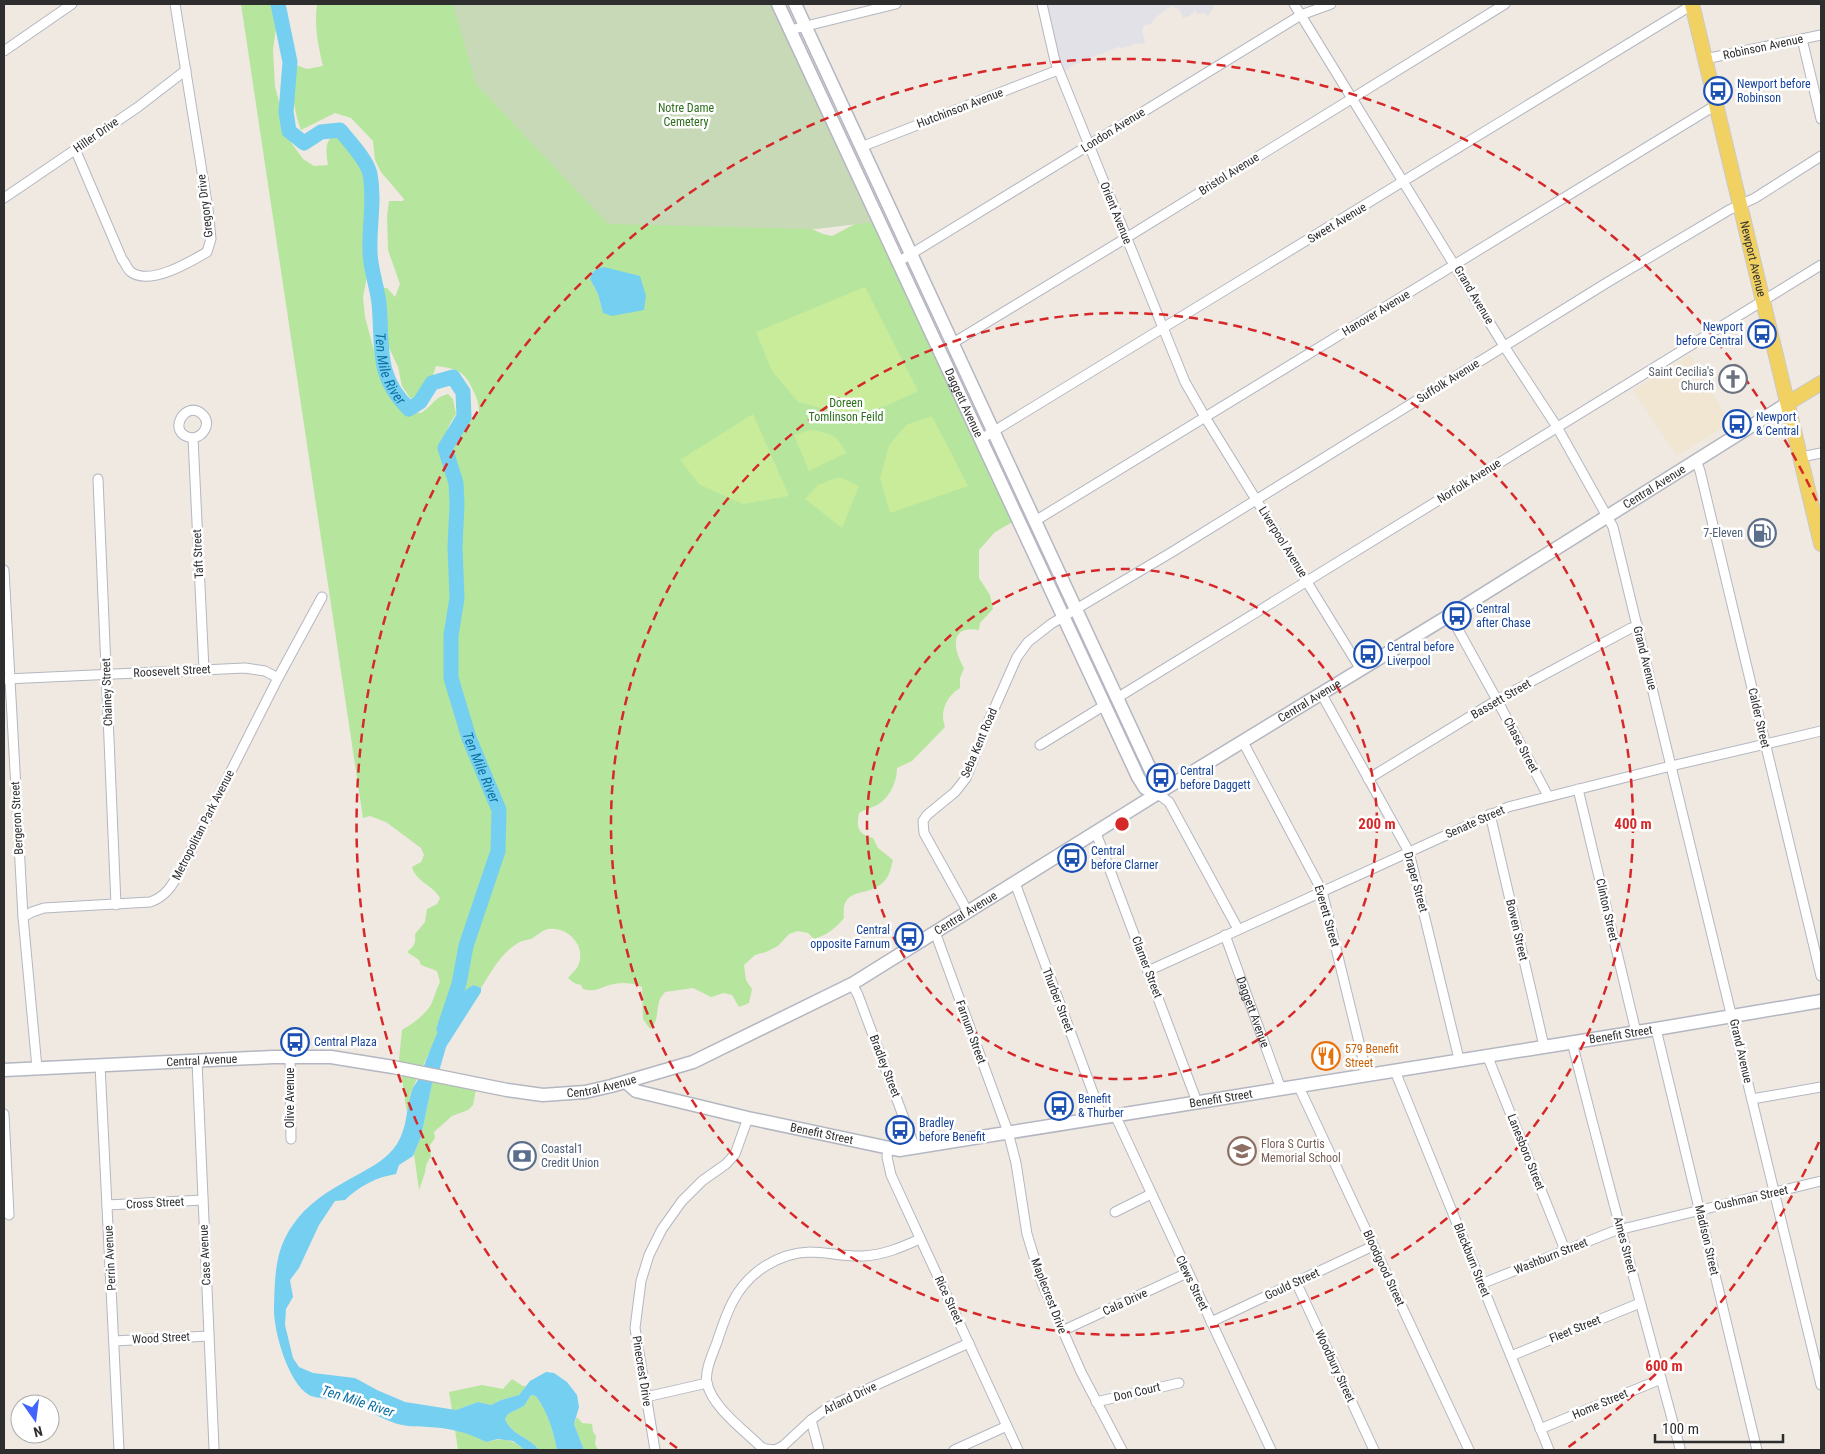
<svg xmlns="http://www.w3.org/2000/svg" width="1825" height="1454" viewBox="0 0 1825 1454" font-family="'Roboto Condensed',sans-serif">
<rect width="100%" height="100%" fill="#efe9e1"/>
<polygon fill="#e3e1e8" points="1037,4 1213,4 1214,7 1208,16 1203,13 1198,14 1195,11 1189,16 1183,18 1179,9 1171,6 1156,17 1151,24 1144,25 1142,30 1145,43 1139,44 1134,43 1131,46 1121,48 1118,47 1073,65 1068,69 1057,74"/>
<polygon fill="#f0e6d1" points="1690,355 1730,423 1677,456 1633,390"/>
<g fill="#b6e59e" fill-rule="evenodd">
<path d="M241 4H274L278 15 273 49 275 87 290 141 303 159 314 166 328 165C326 153 324 142 335 133L348 138 358 153 364 171 368 244 367 276 363 297 365 317 376 358 387 368 397 403 405 411 421 413C434 405 433 398 448 394L453 399 456 414C450 424 443 432 449 443L459 439 466 422 479 413C479 404 477 398 473 390 464 370 457 369 436 366L426 396 410 398 402 386 398 367 386 341 377 298 383 288H387L395 297 400 284 388 250 387 216 389 201H403L404 199 381 172 375 160 373 141 351 118 335 113 301 130C293 108 291 87 293 64L307 69 323 66C318 45 314 25 317 4H464L801 224 823 234 832 236 857 223 877 217 1018 519 995 532 979 550V578L990 595 993 609 980 623 979 630C949 625 953 649 964 668L960 678V688C947 696 939 711 945 727L912 761 897 768C897 781 890 798 877 805 871 808 865 809 859 813 856 828 858 834 873 838L878 848 893 860C891 867 890 874 886 879 871 900 840 883 844 918 836 928 827 935 814 939L808 933 798 931 789 934 778 946 766 952 755 955 744 965 746 980 752 989 749 1003 739 1007 732 995 724 993 711 997 693 988 665 992C663 995 659 999 659 1002 656 1012 659 1021 650 1029L643 1019 642 987C634 983 623 982 614 984 601 986 598 993 583 989L581 985 574 983 568 978C571 974 576 970 578 966 587 946 568 926 548 929 540 931 537 936 531 939 528 940 523 940 520 942 501 952 492 971 481 988L474 985 460 994 443 1022 411 1092 407 1113 399 1059 402 1030C412 1024 421 1018 428 1009 433 1004 436 989 440 982L437 971 421 965 419 960 407 952C414 946 416 944 415 934L425 922 427 909 437 904 440 898C433 885 416 882 412 867L421 862 424 855 421 848 386 822 370 816 363 818ZM596 269 603 313 598 294 590 279 592 273Z"/>
<polygon points="438,1075 477,1084 473,1105 468,1110 452,1116 434,1132 435,1138 430,1145 431,1156 426,1165 425,1173 419,1190 414,1154 421,1137 432,1084"/>
<polygon points="512,1379 523,1386 526,1386 519,1395 501,1400 491,1405 478,1402 456,1410 452,1410 449,1392 482,1385 503,1389"/>
<path d="M531 1395 536 1396C548 1413 553 1430 557 1450H539C528 1436 512 1436 505 1419L508 1414 524 1406Z"/>
<polygon points="577,1417 582,1423 592,1424 593,1432 596,1436 595,1444 598,1450 584,1450 574,1424"/>
<path d="M455 1430 470 1433 486 1442C504 1437 511 1439 525 1450H458Z"/>
</g>
<polygon fill="#c8d9b8" points="453,4 772,4 875,222 816,229 608,224 476,84"/>
<g fill="#c9ec9a">
<polygon points="865,287 918,391 886,406 846,415 798,402 772,371 756,332"/>
<polygon points="753,414 789,496 743,504 700,485 680,460"/>
<polygon points="932,416 968,486 890,513 880,479 889,445 906,425"/>
<path d="M811 430C831 433 837 435 846 453L809 471 794 435Z"/>
<polygon points="839,477 859,486 842,528 805,499 818,485"/>
</g>
<g fill="#75cff0">
<path d="M604 267 640 276 646 296 644 310 612 316 603 313 598 294 590 279C592 271 595 269 604 267Z"/>
<path d="M474 985 481 988V992L446 1047 438 1075 432 1084 421 1137 413 1156 399 1165 396 1174C377 1177 359 1186 345 1200L335 1201 319 1225 299 1268 290 1280 293 1297 286 1309 285 1325 293 1358 299 1367 313 1373 355 1378 377 1390 405 1402 456 1410 478 1402 491 1405 501 1400 519 1395 530 1381 546 1372 554 1373 567 1382 577 1395 579 1407 574 1424 584 1450H557C553 1430 548 1413 536 1396L531 1395 524 1406 508 1414 505 1419C512 1436 528 1436 539 1450H525L513 1441 498 1439 486 1442C467 1432 449 1428 428 1427 420 1426 410 1427 402 1425 386 1422 369 1410 354 1404 342 1399 316 1399 309 1395 288 1383 273 1330 274 1307 275 1272 275 1246 298 1218 314 1198 337 1186 359 1174 373 1166 387 1159 397 1144 407 1128 406 1111 411 1094 412 1086 419 1081 421 1074 430 1050 449 995 474 985Z"/>
</g>
<g fill="none" stroke-linecap="round" stroke-linejoin="round">
<path stroke="#75cff0" stroke-width="15" id="s1" d="M278 4 290 62 286 112 289 131 304 143 321 132 340 130C350 142 367 160 370 174 375 200 369 225 370 251 370 268 377 286 379 303 383 346 375 376 409 409L420 402 432 383 453 377 463 392 464 417 445 448 456 483 457 504 455 547 457 598 451 635V678L469 738 499 810 498 851 466 946 459 984 444 1029"/>
<defs>
<g id="street">
<polyline points="1042,4 1055,61 1185,382 1205,417 1360,668"/>
<polyline points="1294,4 1504,346 1557,427 1613,527 1821,1385"/>
<polyline points="790,30 896,4"/>
<polyline points="1802,39 1821,119"/>
<polyline points="4,51 72,4"/>
<polyline points="1705,59 1821,35"/>
<polyline points="861,147 1058,70"/>
<path d="M75 149 122 259C125 262 127 269 131 272 150 286 190 262 207 252L211 239 208 209 175 4"/>
<polyline points="4,198 138,107 186,70"/>
<polyline points="898,262 1301,15 1331,4"/>
<polyline points="953,343 1126,238 1505,4"/>
<path d="M193 438C164 435 186 397 203 415 211 424 204 436 193 438L204 670"/>
<polyline points="981,439 1692,5"/>
<polyline points="1801,457 1821,453"/>
<polyline points="1696,460 1700,471 1821,976"/>
<polyline points="98,479 116,905"/>
<polyline points="1035,521 1716,105"/>
<polyline points="4,570 23,917"/>
<polyline points="1450,615 1497,700 1548,796"/>
<polyline points="6,679 245,668 265,671 278,678"/>
<polyline points="1321,693 1409,852 1459,1059"/>
<polyline points="1117,698 1821,265"/>
<polyline points="1243,742 1322,891 1367,1075"/>
<polyline points="1040,745 1105,705"/>
<polyline points="1368,779 1497,700 1631,628 1638,626"/>
<polyline points="1578,789 1636,1032"/>
<polyline points="1158,794 1169,802 1238,929"/>
<polyline points="1490,814 1544,1046"/>
<polyline points="1096,833 1197,1102"/>
<polyline points="1015,883 1102,1117"/>
<polyline points="968,912 924,833 923,821 927,815 955,792 966,778 986,727 1017,657 1028,642 1051,624 1172,552 1608,282 1729,210 1755,198 1821,156"/>
<polyline points="935,932 1008,1132 1016,1163 1027,1234 1042,1283 1081,1372 1122,1450"/>
<path id="s2" d="M1225 935 1281 1089"/>
<polyline points="1148,971 1508,807 1671,766 1821,731"/>
<polyline points="852,984 858,995 915,1148"/>
<polyline points="1656,1029 1757,1450"/>
<path d="M1572 1042C1606 1178 1643 1313 1680 1448"/>
<polyline points="1487,1055 1565,1250"/>
<polyline points="290,1057 291,1139"/>
<polyline points="197,1061 214,1448"/>
<polyline points="100,1065 119,1450"/>
<path d="M37 1068 23 917 32 912 44 908 150 902C166 897 173 884 181 870L278 678 322 597"/>
<polyline points="1395,1071 1549,1450"/>
<polyline points="1298,1085 1469,1450"/>
<polyline points="1752,1099 1821,1087"/>
<polyline points="4,1114 9,1215"/>
<polyline points="1115,1115 1271,1450"/>
<polyline points="888,1148 887,1157 891,1175 1018,1450"/>
<polyline points="107,1205 203,1200"/>
<polyline points="1115,1212 1151,1194"/>
<path d="M920 1239C902 1247 884 1255 863 1256 845 1257 827 1252 810 1252 777 1253 748 1273 733 1301 727 1312 723 1324 719 1336 715 1350 704 1369 707 1383 712 1407 744 1430 761 1447L766 1449 775 1450 783 1446 811 1420 830 1406 969 1343"/>
<polyline points="1296,1282 1374,1450"/>
<polyline points="1481,1284 1614,1231 1821,1181"/>
<polyline points="1211,1322 1373,1246"/>
<polyline points="1062,1331 1187,1273"/>
<polyline points="114,1341 209,1336"/>
<polyline points="1511,1356 1640,1303"/>
<polyline points="646,1397 707,1383"/>
<polyline points="1096,1402 1179,1383"/>
<polyline points="811,1420 819,1450"/>
<polyline points="1540,1429 1661,1379"/>
<polyline points="655,1450 635,1328 641,1281 649,1255 662,1229 682,1201 702,1181 726,1164 735,1154 748,1118"/>
<polyline points="954,1450 1007,1426"/>
</g>
<g id="secondary">
<path id="s3" d="M778 4 1138 777 1145 788 1158 794"/>
<polyline points="795,4 1151,771 1158,794"/>
<path id="s4" d="M4 1070 273 1057H331L393 1067 507 1090 543 1095 585 1092 611 1086 693 1062 852 984 1168 787 1450 615 1788 403"/>
<path id="s5" d="M626 1082 636 1091 748 1118 899 1150 1656 1029 1821 1001"/>
</g>
<g id="primary">
<path id="s6" d="M1692 4 1821 544"/>
<polyline points="1788,403 1821,383"/>
</g>
</defs>
<use href="#street" stroke="#b4b7c1" stroke-width="11"/>
<use href="#secondary" stroke="#b4b7c1" stroke-width="15"/>
<use href="#primary" stroke="#c9c9c9" stroke-width="16"/>
<use href="#street" stroke="#fff" stroke-width="9"/>
<use href="#secondary" stroke="#fff" stroke-width="12"/>
<use href="#primary" stroke="#f2d163" stroke-width="14"/>
</g>
<g fill="none" stroke="#d62828" stroke-width="2.5" stroke-dasharray="9 6">
<circle cx="1122" cy="824" r="255"/>
<circle cx="1122" cy="824" r="511"/>
<path d="M1819 1142A766 766 0 0 1 1567 1448M677 1448A766 766 0 1 1 1819 506"/>
</g>
<defs>
<symbol id="bus-ring" viewBox="-11 -11 22 22"><circle r="9.5" fill="#fff" stroke="#1a4fb4" stroke-width="1.5"/><path d="M-5-6H5V4H4V6H2V4H-2V6H-4V4H-5ZM-3.5-4V0h7V-4ZM-3.5 1.2v1.5H-2V1.2ZM2 1.2v1.5H3.5V1.2Z" fill="#1a4fb4"/></symbol>
<symbol id="church-ring" viewBox="-11 -11 22 22"><circle r="9.5" fill="#fff" stroke="#6b7280" stroke-width="1.5"/><path d="M-1.2-6h2.4v3.5h3.3v2.4h-3.3V6h-2.4V-.1h-3.3v-2.4h3.3Z" fill="#6b7280"/></symbol>
<symbol id="fuel-ring" viewBox="-11 -11 22 22"><circle r="9.5" fill="#fff" stroke="#5c6f8a" stroke-width="1.5"/><path d="M-5.5-6h7V0h2V4h1.3V-2.5L3-4.5l.8-.8L6-3V5H2.5V1h-1V6h-7ZM-4.2-4.7v3.2H.2V-4.7Z" fill="#5c6f8a"/></symbol>
<symbol id="restaurant-ring" viewBox="-11 -11 22 22"><circle r="9.5" fill="#fff" stroke="#e8710a" stroke-width="1.5"/><path d="M-5-6h1v4h1v-4h1v4h1v-4h1v5L-1.5 .5V6h-2V.5L-5-1ZM5-6V6H3V1.5H1.5Q1.5-4 5-6Z" fill="#e8710a"/></symbol>
<symbol id="school-ring" viewBox="-11 -11 22 22"><circle r="9.5" fill="#fff" stroke="#8d6e63" stroke-width="1.5"/><path d="M0-5L7-2L0 1L-7-2ZM-4 1L0 2.5L4 1V4Q0 6-4 4Z" fill="#8d6e63"/></symbol>
<symbol id="bank-ring" viewBox="-11 -11 22 22"><circle r="9.5" fill="#fff" stroke="#5c6f8a" stroke-width="1.5"/><path d="M-6-4H6V4H-6ZM0-2.3a2.3 2.3 0 1 0 0 4.6a2.3 2.3 0 1 0 0-4.6Z" fill="#5c6f8a"/></symbol>
</defs>
<g fill-rule="evenodd">
<use href="#bus-ring" x="1702" y="75" width="32" height="32"/>
<use href="#bus-ring" x="1746" y="318" width="32" height="32"/>
<use href="#church-ring" x="1717" y="363" width="32" height="32"/>
<use href="#bus-ring" x="1721" y="408" width="32" height="32"/>
<use href="#fuel-ring" x="1746" y="517" width="32" height="32"/>
<use href="#bus-ring" x="1441" y="600" width="32" height="32"/>
<use href="#bus-ring" x="1352" y="638" width="32" height="32"/>
<use href="#bus-ring" x="1145" y="762" width="32" height="32"/>
<use href="#bus-ring" x="1056" y="842" width="32" height="32"/>
<use href="#bus-ring" x="893" y="921" width="32" height="32"/>
<use href="#bus-ring" x="279" y="1026" width="32" height="32"/>
<use href="#restaurant-ring" x="1310" y="1040" width="32" height="32"/>
<use href="#bus-ring" x="1043" y="1090" width="32" height="32"/>
<use href="#bus-ring" x="884" y="1114" width="32" height="32"/>
<use href="#school-ring" x="1226" y="1135" width="32" height="32"/>
<use href="#bank-ring" x="506" y="1140" width="32" height="32"/>
</g>
<g text-anchor="middle" stroke-width="5" stroke-linejoin="round" paint-order="stroke">
<g font-size="12" fill="#2e2e2e" stroke="#fff">
<text transform="translate(1763 47) rotate(-12)" y="4">Robinson Avenue</text>
<text transform="translate(960 108) rotate(-21)" y="4">Hutchinson Avenue</text>
<text transform="translate(1113 130) rotate(-32)" y="4">London Avenue</text>
<text transform="translate(96 135) rotate(-35)" y="4">Hiller Drive</text>
<text transform="translate(1229 174) rotate(-32)" y="4">Bristol Avenue</text>
<text transform="translate(205 206) rotate(-97)" y="4">Gregory Drive</text>
<text transform="translate(1116 213) rotate(68)" y="4">Orient Avenue</text>
<text transform="translate(1337 223) rotate(-31)" y="4">Sweet Avenue</text>
<text dy="4" stroke="none"><textPath href="#s6" startOffset="262">Newport Avenue</textPath></text>
<text transform="translate(1474 295) rotate(59)" y="4">Grand Avenue</text>
<text transform="translate(1376 313) rotate(-31)" y="4">Hanover Avenue</text>
<text transform="translate(1448 381) rotate(-32)" y="4">Suffolk Avenue</text>
<text dy="4" stroke="none"><textPath href="#s3" startOffset="440">Daggett Avenue</textPath></text>
<text transform="translate(1469 481) rotate(-32)" y="4">Norfolk Avenue</text>
<text dy="4" stroke="none"><textPath href="#s4" startOffset="1818">Central Avenue</textPath></text>
<text transform="translate(1283 542) rotate(58)" y="4">Liverpool Avenue</text>
<text transform="translate(198 554) rotate(-93)" y="4">Taft Street</text>
<text transform="translate(1645 658) rotate(76)" y="4">Grand Avenue</text>
<text transform="translate(172 671) rotate(-3)" y="4">Roosevelt Street</text>
<text transform="translate(107 692) rotate(-92)" y="4">Chainey Street</text>
<text transform="translate(1501 699) rotate(-30)" y="4">Bassett Street</text>
<text dy="4" stroke="none"><textPath href="#s4" startOffset="1412">Central Avenue</textPath></text>
<text transform="translate(1759 718) rotate(77)" y="4">Calder Street</text>
<text transform="translate(979 743) rotate(-67)" y="4">Seba Kent Road</text>
<text transform="translate(1521 745) rotate(62)" y="4">Chase Street</text>
<text transform="translate(17 818) rotate(-93)" y="4">Bergeron Street</text>
<text transform="translate(1475 822) rotate(-24)" y="4">Senate Street</text>
<text transform="translate(203 825) rotate(-63)" y="4">Metropolitan Park Avenue</text>
<text transform="translate(1416 882) rotate(75)" y="4">Draper Street</text>
<text transform="translate(1607 910) rotate(77)" y="4">Clinton Street</text>
<text dy="4" stroke="none"><textPath href="#s4" startOffset="1008">Central Avenue</textPath></text>
<text transform="translate(1327 916) rotate(74)" y="4">Everett Street</text>
<text transform="translate(1517 930) rotate(77)" y="4">Bowen Street</text>
<text transform="translate(1147 967) rotate(69)" y="4">Clarner Street</text>
<text transform="translate(1058 1000) rotate(69)" y="4">Thurber Street</text>
<text dy="4" stroke="none"><textPath href="#s2" startOffset="82">Daggett Avenue</textPath></text>
<text transform="translate(971 1032) rotate(70)" y="4">Farnum Street</text>
<text dy="4" stroke="none"><textPath href="#s5" startOffset="1014">Benefit Street</textPath></text>
<text transform="translate(1741 1051) rotate(77)" y="4">Grand Avenue</text>
<text dy="4" stroke="none"><textPath href="#s4" startOffset="198">Central Avenue</textPath></text>
<text transform="translate(885 1066) rotate(69)" y="4">Bradley Street</text>
<text dy="4" stroke="none"><textPath href="#s4" startOffset="602">Central Avenue</textPath></text>
<text transform="translate(290 1098) rotate(-90)" y="4">Olive Avenue</text>
<text dy="4" stroke="none"><textPath href="#s5" startOffset="609">Benefit Street</textPath></text>
<text dy="4" stroke="none"><textPath href="#s5" startOffset="204">Benefit Street</textPath></text>
<text transform="translate(1526 1152) rotate(68)" y="4">Lanesboro Street</text>
<text transform="translate(1751 1198) rotate(-13)" y="4">Cushman Street</text>
<text transform="translate(155 1203) rotate(-3)" y="4">Cross Street</text>
<text transform="translate(1707 1240) rotate(77)" y="4">Madison Street</text>
<text transform="translate(1625 1245) rotate(75)" y="4">Ames Street</text>
<text transform="translate(205 1255) rotate(-93)" y="4">Case Avenue</text>
<text transform="translate(1551 1256) rotate(-22)" y="4">Washburn Street</text>
<text transform="translate(110 1258) rotate(-93)" y="4">Perrin Avenue</text>
<text transform="translate(1472 1260) rotate(68)" y="4">Blackburn Street</text>
<text transform="translate(1384 1268) rotate(65)" y="4">Bloodgood Street</text>
<text transform="translate(1192 1283) rotate(64)" y="4">Clews Street</text>
<text transform="translate(1292 1284) rotate(-25)" y="4">Gould Street</text>
<text transform="translate(1049 1296) rotate(69)" y="4">Maplecrest Drive</text>
<text transform="translate(949 1300) rotate(65)" y="4">Rice Street</text>
<text transform="translate(1125 1302) rotate(-25)" y="4">Cala Drive</text>
<text transform="translate(1575 1329) rotate(-22)" y="4">Fleet Street</text>
<text transform="translate(161 1338) rotate(-3)" y="4">Wood Street</text>
<text transform="translate(1335 1366) rotate(65)" y="4">Woodbury Street</text>
<text transform="translate(642 1371) rotate(81)" y="4">Pinecrest Drive</text>
<text transform="translate(1137 1392) rotate(-13)" y="4">Don Court</text>
<text transform="translate(850 1398) rotate(-26)" y="4">Arland Drive</text>
<text transform="translate(1600 1404) rotate(-23)" y="4">Home Street</text>
</g>
<g font-size="12" fill="#164399" stroke="#fff" text-anchor="start">
<text x="1737" y="88">Newport before<tspan x="1737" dy="14">Robinson</tspan></text>
<text x="1743" y="331" text-anchor="end">Newport<tspan x="1743" dy="14">before Central</tspan></text>
<text x="1756" y="421">Newport<tspan x="1756" dy="14">&amp; Central</tspan></text>
<text x="1476" y="613">Central<tspan x="1476" dy="14">after Chase</tspan></text>
<text x="1387" y="651">Central before<tspan x="1387" dy="14">Liverpool</tspan></text>
<text x="1180" y="775">Central<tspan x="1180" dy="14">before Daggett</tspan></text>
<text x="1091" y="855">Central<tspan x="1091" dy="14">before Clarner</tspan></text>
<text x="890" y="934" text-anchor="end">Central<tspan x="890" dy="14">opposite Farnum</tspan></text>
<text x="314" y="1046">Central Plaza</text>
<text x="1078" y="1103">Benefit<tspan x="1078" dy="14">&amp; Thurber</tspan></text>
<text x="919" y="1127">Bradley<tspan x="919" dy="14">before Benefit</tspan></text>
</g>
<g font-size="12" fill="#2c6e1b" stroke="#fff">
<text x="686" y="112">Notre Dame<tspan x="686" dy="14">Cemetery</tspan></text>
<text x="846" y="407">Doreen<tspan x="846" dy="14">Tomlinson Feild</tspan></text>
</g>
<g font-size="12" fill="#5b616d" stroke="#fff" text-anchor="end">
<text x="1714" y="376">Saint Cecilia's<tspan x="1714" dy="14">Church</tspan></text>
</g>
<g font-size="12" fill="#4e5e75" stroke="#fff" text-anchor="end">
<text x="1743" y="537">7-Eleven</text>
<text x="541" y="1153" text-anchor="start">Coastal1<tspan x="541" dy="14">Credit Union</tspan></text>
</g>
<g font-size="12" fill="#c56008" stroke="#fff" text-anchor="start">
<text x="1345" y="1053">579 Benefit<tspan x="1345" dy="14">Street</tspan></text>
</g>
<g font-size="12" fill="#785e54" stroke="#fff" text-anchor="start">
<text x="1261" y="1148">Flora S Curtis<tspan x="1261" dy="14">Memorial School</tspan></text>
</g>
<g font-size="14" font-style="italic" fill="#0d6fa3" stroke="#fff">
<text dy="5" stroke="none"><textPath href="#s1" startOffset="438">Ten Mile River</textPath></text>
<text dy="5" stroke="none"><textPath href="#s1" startOffset="948">Ten Mile River</textPath></text>
<text transform="translate(358 1401) rotate(18)" y="5">Ten Mile River</text>
</g>
</g>
<circle cx="1122" cy="824" r="8" fill="#d62828" stroke="#fff" stroke-width="2.5"/>
<g font-size="15" text-anchor="middle" font-weight="bold" fill="#d62828" stroke="#fff" stroke-width="5" stroke-linejoin="round" paint-order="stroke">
<text x="1377" y="829">200 m</text>
<text x="1633" y="829">400 m</text>
<text x="1664" y="1371">600 m</text>
</g>
<rect width="1825" height="1454" fill="none" stroke="#2e2e2e" stroke-width="10"/>
<g transform="translate(35 1419) rotate(166)"><circle r="24" fill="#ffffff" stroke="#ababab"/>
<path d="M0-4L9 19L0 12L-9 19Z" fill="#4264fb"/>
<text y="-8" font-size="14" font-weight="bold" text-anchor="middle" fill="#2e2e2e">N</text>
</g>
<path d="M1655 1434v8h128v-8" fill="none" stroke="#2e2e2e" stroke-width="2.5"/>
<text x="1662" y="1434" font-size="15" fill="#2e2e2e" stroke="#ffffff" stroke-width="4" paint-order="stroke">100 m</text>
</svg>
